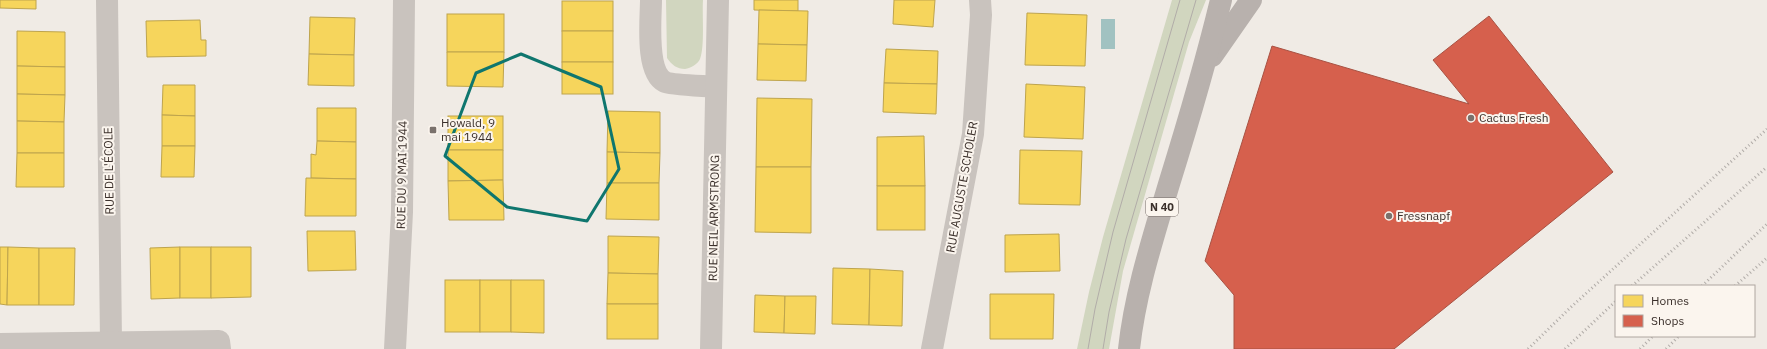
<svg xmlns="http://www.w3.org/2000/svg" width="1767" height="349" viewBox="0 0 1767 349" font-family="'IBM Plex Sans',sans-serif">
<rect width="100%" height="100%" fill="#f0ebe5"/>
<g fill="#d1d6bf">
<path d="M666 0H703C702 14 705 47 700 59 698 64 691 68 685 69 677 69 672 65 667 58Z"/>
<polygon points="1172,0 1206,0 1189,42 1123,271 1109,349 1077,349 1089,292 1103,237"/>
</g>
<rect fill="#a1c2c1" x="1101" y="19" width="14" height="30"/>
<g fill="#f6d55c" stroke="#bea44d">
<polygon points="0,0 36,0 36,9 0,8"/>
<polygon points="754,0 798,0 798,11 754,10"/>
<polygon points="894,0 935,0 933,27 893,24"/>
<rect x="562" y="1" width="51" height="30"/>
<polygon points="759,10 808,11 807,45 758,44"/>
<polygon points="1027,13 1087,15 1085,66 1025,65"/>
<rect x="447" y="14" width="57" height="38"/>
<polygon points="310,17 355,18 354,55 309,54"/>
<polygon points="200,20 201,40 206,40 206,56 147,57 146,21"/>
<polygon points="17,31 65,32 65,67 17,66"/>
<rect x="562" y="31" width="51" height="31"/>
<polygon points="758,44 807,45 806,81 757,80"/>
<polygon points="886,49 938,51 937,84 884,83"/>
<polygon points="447,52 504,52 503,87 447,86"/>
<polygon points="309,54 354,55 354,86 308,85"/>
<rect x="562" y="62" width="51" height="32"/>
<polygon points="17,66 65,67 65,95 17,94"/>
<polygon points="884,83 937,84 936,114 883,112"/>
<polygon points="1026,84 1085,87 1083,139 1024,137"/>
<polygon points="163,85 195,85 195,116 162,115"/>
<polygon points="17,94 65,95 64,122 17,121"/>
<polygon points="757,98 812,99 811,167 756,167"/>
<polygon points="317,108 356,108 356,142 317,141"/>
<polygon points="608,111 660,112 660,153 607,152"/>
<polygon points="162,115 195,116 195,146 162,146"/>
<rect x="448" y="116" width="55" height="34"/>
<polygon points="17,121 64,122 64,153 17,153"/>
<polygon points="924,136 925,186 877,186 877,137"/>
<polygon points="317,141 356,142 356,179 311,178 311,154 316,155"/>
<polygon points="162,146 195,146 194,177 161,177"/>
<polygon points="448,150 503,150 503,180 448,181"/>
<polygon points="1020,150 1082,151 1080,205 1019,204"/>
<polygon points="607,152 660,153 659,183 607,183"/>
<polygon points="17,153 64,153 64,187 16,187"/>
<polygon points="756,167 811,167 811,233 755,232"/>
<polygon points="306,178 356,179 356,216 305,216"/>
<polygon points="503,180 504,220 449,220 448,181"/>
<polygon points="607,183 659,183 659,220 606,219"/>
<rect x="877" y="186" width="48" height="44"/>
<polygon points="307,231 355,231 356,270 308,271"/>
<polygon points="1059,234 1060,271 1005,272 1005,235"/>
<polygon points="608,236 659,237 658,274 608,273"/>
<polygon points="0,247 8,247 7,305 0,304"/>
<polygon points="8,247 39,248 39,305 7,305"/>
<polygon points="180,247 180,298 151,299 150,248"/>
<rect x="180" y="247" width="31" height="51"/>
<polygon points="211,247 251,247 251,297 211,298"/>
<polygon points="39,248 75,248 74,305 39,305"/>
<polygon points="833,268 870,269 869,325 832,324"/>
<polygon points="870,269 903,271 902,326 869,325"/>
<polygon points="608,273 658,274 658,304 607,304"/>
<rect x="445" y="280" width="35" height="52"/>
<rect x="480" y="280" width="31" height="52"/>
<polygon points="511,280 544,280 544,333 511,332"/>
<polygon points="990,294 1054,294 1053,339 990,339"/>
<polygon points="755,295 785,296 784,333 754,332"/>
<polygon points="785,296 816,296 815,334 784,333"/>
<rect x="607" y="304" width="51" height="35"/>
</g>
<polygon fill="#d6604d" stroke="#a85243" points="1489,16 1613,172 1394,349 1234,349 1234,295 1205,261 1272,46 1469,104 1433,60"/>
<g fill="none" stroke-linecap="round" stroke-linejoin="round">
<g stroke="#c9c3be" stroke-width="22">
<polyline points="107,0 111,342"/>
<path d="M651 0C651 18 645 72 665 82 671 85 707 86 716 87"/>
<polyline points="0,344 219,341 220,349"/>
<polyline points="395,349 402,212 404,0"/>
<polyline points="711,349 718,0"/>
<polyline points="932,349 973,134 981,15 980,0"/>
</g>
<g stroke="#b8b1ad" stroke-width="22">
<polyline points="1212,56 1251,0"/>
<path d="M1129 349C1135 293 1153 238 1169 184 1188 123 1206 62 1221 0"/>
</g>
<g stroke="#b1aca8" stroke-width="1">
<polyline points="1088,349 1095,309 1113,232 1180,0"/>
<polyline points="1103,349 1109,312 1126,239 1196,0"/>
</g>
<g stroke="#b1aca8" stroke-width="3" stroke-dasharray="1 3" stroke-linecap="butt">
<polyline points="1632,286 1767,167"/>
<polyline points="1702,286 1767,224"/>
<polyline points="1735,286 1767,258"/>
<polyline points="1528,349 1570,308 1767,129"/>
<polyline points="1565,349 1616,301"/>
<polyline points="1640,349 1653,336"/>
<polyline points="1666,349 1679,336"/>
</g>
</g>
<path fill="none" stroke="#0f766e" stroke-width="3" stroke-linejoin="round" d="M521 54 601 87 619 169 587 221 507 207 445 156 476 73Z"/>
<g fill="#7a716c" stroke="#fbf5ee" stroke-width="1.5">
<circle cx="1471" cy="118" r="4"/>
<rect x="429" y="126" width="8" height="8" rx="2"/>
<circle cx="1389" cy="216" r="4"/>
</g>
<g text-anchor="middle" stroke-width="4" stroke-linejoin="round" paint-order="stroke">
<rect fill="#fbf5ee" stroke="#756b66" stroke-width="1" x="1146" y="198" width="32" height="18" rx="3"/>
<g font-size="11" font-weight="bold" fill="#3b302b">
<text x="1162" y="211">N 40</text>
</g>
<g font-size="12" fill="#3b302b" stroke="#fbf5ee" text-anchor="start">
<text x="1479" y="122">Cactus Fresh</text>
<text x="441" y="127">Howald, 9<tspan x="441" dy="14">mai 1944</tspan></text>
<text x="1397" y="220">Fressnapf</text>
</g>
<g font-size="12" fill="#3b302b" stroke="#fbf5ee">
<text transform="translate(109 171) rotate(-91)" y="4">RUE DE L'ÉCOLE</text>
<text transform="translate(402 175) rotate(-89)" y="4">RUE DU 9 MAI 1944</text>
<text transform="translate(962 187) rotate(-80)" y="4">RUE AUGUSTE SCHOLER</text>
<text transform="translate(714 218) rotate(-89)" y="4">RUE NEIL ARMSTRONG</text>
</g>
</g>
<rect x="1615" y="285" width="140" height="52" fill="#fbf5ee" stroke="#aea6a0"/>
<rect x="1623" y="295" width="20" height="12" fill="#f6d55c" stroke="#aea6a0"/>
<text x="1651" y="305" font-size="12" fill="#3b302b">Homes</text>
<rect x="1623" y="315" width="20" height="12" fill="#d6604d" stroke="#aea6a0"/>
<text x="1651" y="325" font-size="12" fill="#3b302b">Shops</text>
</svg>
